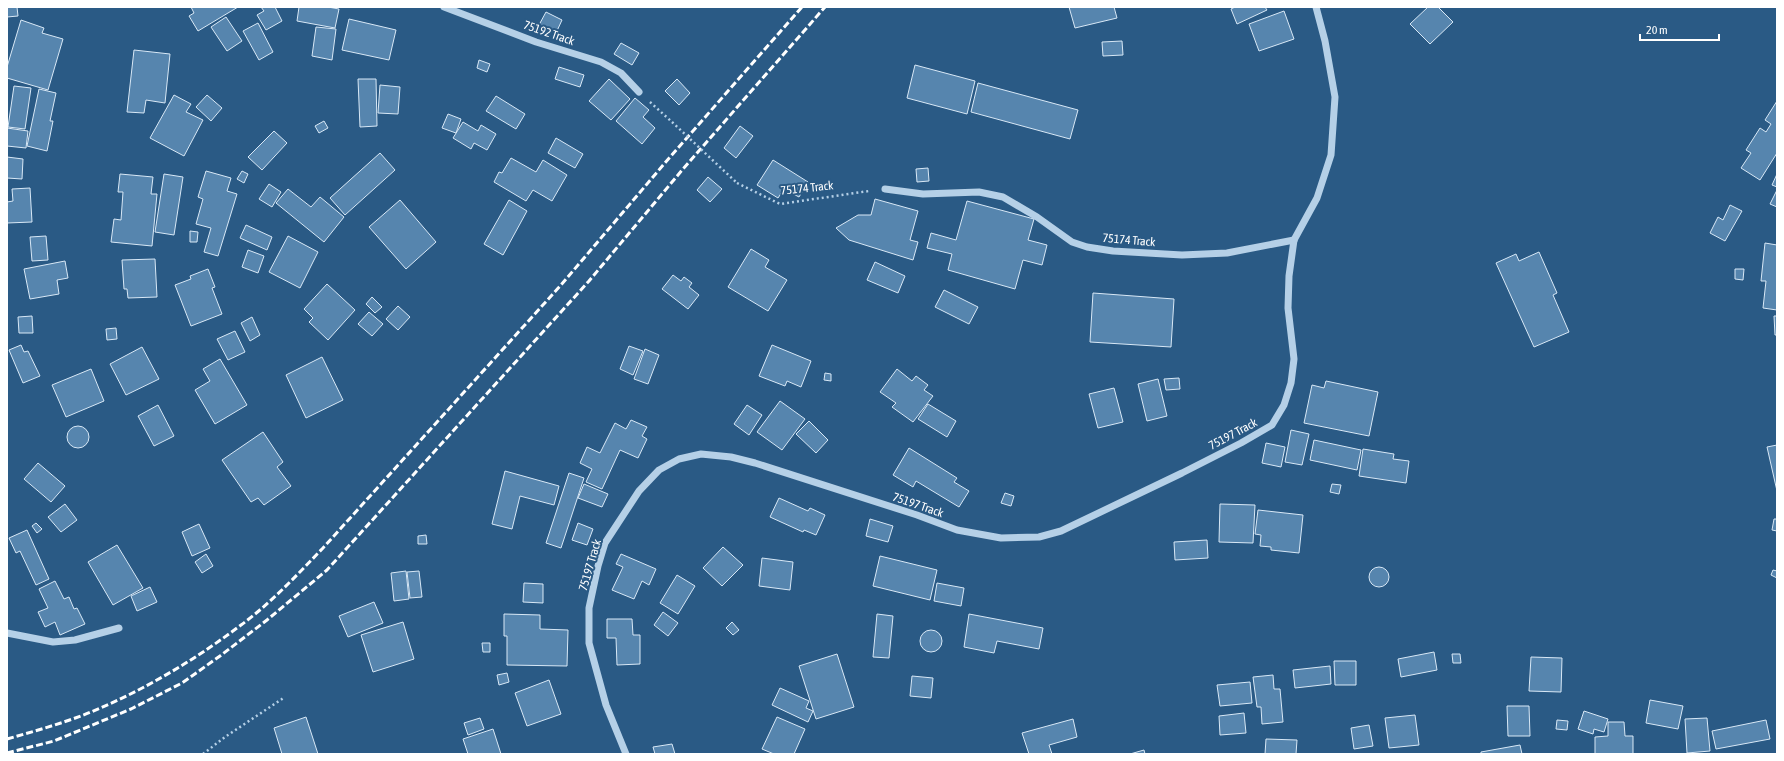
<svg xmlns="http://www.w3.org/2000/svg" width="1784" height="761" viewBox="0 0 1784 761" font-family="'Asap Condensed',sans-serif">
<rect width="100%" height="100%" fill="#2a5a85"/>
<g fill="#5685ae" stroke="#d8e8f6">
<polygon points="7,7 17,7 18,16 7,17"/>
<polygon points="191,7 238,7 198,31 189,16 194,13"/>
<polygon points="261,7 275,7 282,21 266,30 257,15 264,11"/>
<polygon points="299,7 328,7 339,9 335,28 297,21"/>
<polygon points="1069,7 1114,7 1117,18 1075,28"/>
<polygon points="1235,7 1265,7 1267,10 1237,24 1231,9"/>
<polygon points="1428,7 1438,7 1453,22 1430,44 1410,24"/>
<polygon points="1284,11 1294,39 1259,51 1249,24"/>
<polygon points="546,12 562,20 556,33 539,25"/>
<polygon points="226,17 242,41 227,51 211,27"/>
<polygon points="349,19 396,30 389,60 342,50"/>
<polygon points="21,20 44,28 42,33 63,39 48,90 7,78 7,67"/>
<polygon points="258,23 273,52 259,60 243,31"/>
<polygon points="316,27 336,29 332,60 312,56"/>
<polygon points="1122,41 1123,55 1103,56 1102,42"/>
<polygon points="621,43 639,53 632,65 614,54"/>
<polygon points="134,50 170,54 165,103 146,100 144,113 127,112"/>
<polygon points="479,60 490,64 487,72 477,68"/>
<polygon points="915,65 975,81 967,114 907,98"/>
<polygon points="559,67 584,75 580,87 555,79"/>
<polygon points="358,79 376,79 377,126 360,127"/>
<polygon points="609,79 630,99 611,120 589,101"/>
<polygon points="677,79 690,93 679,105 665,91"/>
<polygon points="978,83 1078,110 1070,139 971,112"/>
<polygon points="380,85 400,87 398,114 378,113"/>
<polygon points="14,86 31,88 25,129 8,127"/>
<polygon points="39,89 56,93 50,121 53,121 47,151 27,146"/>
<polygon points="174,95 191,104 186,112 203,120 184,156 150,138"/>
<polygon points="207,95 222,108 211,121 196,107"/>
<polygon points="496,96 525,114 516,129 486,111"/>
<polygon points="635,98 649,110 643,117 655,128 642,144 616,121"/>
<polygon points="1777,101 1777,153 1760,180 1741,168 1751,153 1746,150 1760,128 1766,132 1771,124 1765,120"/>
<polygon points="448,114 461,119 456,133 442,128"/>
<polygon points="324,121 328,128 319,133 315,126"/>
<polygon points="463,122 478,131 481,125 496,134 487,150 474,143 471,149 453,138"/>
<polygon points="740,126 753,136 736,158 724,148"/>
<polygon points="7,128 28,131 26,148 7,146"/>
<polygon points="274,131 287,143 262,170 248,157"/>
<polygon points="556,138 583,154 575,168 548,153"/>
<polygon points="380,153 395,170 345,215 330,198"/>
<polygon points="7,157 23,159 22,179 7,178"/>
<polygon points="511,158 536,172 543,160 567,175 552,201 533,190 526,201 494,182 499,172 502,173"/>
<polygon points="773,160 808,182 799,197 784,189 778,198 757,185"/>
<polygon points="928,168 929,181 917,182 916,169"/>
<polygon points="206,171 231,178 227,191 237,194 218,256 204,252 211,228 196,224 203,199 198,197"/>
<polygon points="242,171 248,174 244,183 237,179"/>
<polygon points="120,174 153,177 151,194 157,194 152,246 111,242 114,219 121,220 123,192 118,192"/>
<polygon points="164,174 183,177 174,235 155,232"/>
<polygon points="1777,174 1777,187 1772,185"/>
<polygon points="708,177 722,189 710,202 697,190"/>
<polygon points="269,184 281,192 272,207 259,199"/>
<polygon points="30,188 32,222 7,223 7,202 13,201 12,189"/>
<polygon points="288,189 311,207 320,197 344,217 324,242 276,203"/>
<polygon points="1777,190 1777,207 1770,204"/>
<polygon points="875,199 918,211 910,240 918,242 913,260 849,240 836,228 858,215 871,215"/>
<polygon points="400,200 436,242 406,269 369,227"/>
<polygon points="509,200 527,211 503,255 484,244"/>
<polygon points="967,201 1034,219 1028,240 1047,245 1042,265 1023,260 1015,289 948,270 952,254 927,248 931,233 956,240"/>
<polygon points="1730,205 1742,211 1725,241 1710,233 1718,217 1723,220"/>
<polygon points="246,225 272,237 267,250 240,238"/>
<polygon points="190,231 198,232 197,242 190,242"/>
<polygon points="46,236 48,260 32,261 30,237"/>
<polygon points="288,236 318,252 300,288 269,272"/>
<polygon points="1765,243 1777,245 1777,310 1763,308 1766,281 1761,281"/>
<polygon points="751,249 769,260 765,267 787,280 768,311 728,287"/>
<polygon points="248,250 264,256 258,273 242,267"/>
<polygon points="1539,252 1557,293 1553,295 1569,332 1534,347 1496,263 1516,254 1519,261"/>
<polygon points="155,259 157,297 128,298 127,289 124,289 122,260"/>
<polygon points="65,261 68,278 57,280 59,294 30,299 24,269"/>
<polygon points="875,262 905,276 898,293 867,280"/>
<polygon points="208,269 215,287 212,288 222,314 191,326 175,285 191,279 190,276"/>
<polygon points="1735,269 1744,269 1743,280 1735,279"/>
<polygon points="673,275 681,281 684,277 692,283 689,287 699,295 688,309 662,289"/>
<polygon points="327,284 355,310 328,340 309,322 313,318 304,309"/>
<polygon points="944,290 978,307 969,324 935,307"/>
<polygon points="1093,293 1174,299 1171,347 1090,342"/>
<polygon points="372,297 382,307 375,313 366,304"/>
<polygon points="398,306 410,317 398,330 386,319"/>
<polygon points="369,312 383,324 372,336 358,324"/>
<polygon points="32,316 33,333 19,333 18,317"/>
<polygon points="1774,316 1777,316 1777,335 1775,335"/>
<polygon points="252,317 260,335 250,341 241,323"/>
<polygon points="116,328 117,339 107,340 106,329"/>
<polygon points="235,331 245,352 228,360 217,339"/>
<polygon points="21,345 24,352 28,351 40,376 23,383 9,350"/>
<polygon points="772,345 811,361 801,387 787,381 785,386 759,376"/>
<polygon points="629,346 643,351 633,375 620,369"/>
<polygon points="142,347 159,379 126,395 110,364"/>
<polygon points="645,349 659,355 648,384 634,379"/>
<polygon points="322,357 343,400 306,418 286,375"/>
<polygon points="220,359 247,405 215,424 195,390 210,381 203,369"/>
<polygon points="91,369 104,401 66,417 52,385"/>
<polygon points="897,369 912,381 916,376 928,385 924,390 933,396 913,422 892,407 896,403 880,392"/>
<polygon points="825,373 831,374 831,381 824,380"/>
<polygon points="1179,378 1180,389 1166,390 1164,379"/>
<polygon points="1158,379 1167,416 1147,421 1138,384"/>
<polygon points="1326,381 1378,392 1369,436 1304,423 1312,385 1324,388"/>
<polygon points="1114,388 1123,422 1098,428 1089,394"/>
<polygon points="780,401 805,419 782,450 757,432"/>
<polygon points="928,404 956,421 947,437 918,419"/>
<polygon points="158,405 174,436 154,446 138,416"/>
<polygon points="747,405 762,415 749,435 734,424"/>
<polygon points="631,420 647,427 642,436 647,439 638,458 620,450 602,489 586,482 592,469 580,463 587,447 600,453 615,423 626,429"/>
<polygon points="809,421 828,440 816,453 796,434"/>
<circle cx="78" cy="437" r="11"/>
<polygon points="1291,430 1309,434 1302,465 1285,462"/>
<polygon points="263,432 283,462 277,467 291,486 264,505 258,498 251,502 222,460"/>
<polygon points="1314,440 1361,450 1357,470 1310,460"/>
<polygon points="1266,443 1285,447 1281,467 1262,463"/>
<polygon points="1777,445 1777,491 1767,447"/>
<polygon points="909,448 957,478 954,482 969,491 959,507 916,481 913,487 893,475"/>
<polygon points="1363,449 1394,454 1393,459 1409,461 1406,483 1359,476"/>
<polygon points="38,463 65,486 51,502 24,479"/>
<polygon points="505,471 559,486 554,505 520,496 512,529 492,524"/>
<polygon points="569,473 584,478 561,548 546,543"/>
<polygon points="584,484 608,494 602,507 578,498"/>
<polygon points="1332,484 1341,485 1339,494 1330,492"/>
<polygon points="1005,493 1014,496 1011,506 1001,503"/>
<polygon points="779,498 808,511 810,508 825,515 816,535 804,530 803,532 770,517"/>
<polygon points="65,504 77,520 61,532 48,517"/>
<polygon points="1220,504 1255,505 1253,543 1219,542"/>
<polygon points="1258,510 1303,515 1299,553 1271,550 1271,547 1260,546 1261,535 1255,534"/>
<polygon points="870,519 893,526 888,542 866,536"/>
<polygon points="1774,519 1777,519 1777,531 1772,530"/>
<polygon points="36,523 42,529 37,533 32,526"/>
<polygon points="578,523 593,529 587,545 572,540"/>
<polygon points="199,524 210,548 192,556 182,532"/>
<polygon points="27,530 49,579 36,585 20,551 16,553 9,538"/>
<polygon points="426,535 427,544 418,544 418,536"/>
<polygon points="1207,540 1208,558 1175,560 1174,542"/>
<polygon points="117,545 143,588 113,605 88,562"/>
<polygon points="723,547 743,565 722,586 703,568"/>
<polygon points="206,554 213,566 202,573 195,562"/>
<polygon points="621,554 656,569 649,585 642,581 634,599 612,590 623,567 616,564"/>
<polygon points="880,556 937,570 930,600 873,586"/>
<polygon points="762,558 793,562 790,590 759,586"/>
<circle cx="1379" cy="577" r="10"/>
<polygon points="1773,570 1777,571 1777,578 1771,575"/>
<polygon points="406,571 409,599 394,601 391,573"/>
<polygon points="419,571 422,597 410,598 407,572"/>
<polygon points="677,575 695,586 678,614 660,603"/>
<polygon points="55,581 64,599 69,597 74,609 77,608 85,624 60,635 55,622 45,627 38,612 48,608 39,589"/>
<polygon points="524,583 543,584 543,603 523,602"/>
<polygon points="937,583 964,588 961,606 934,601"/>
<polygon points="150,587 157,602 137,611 131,596"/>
<polygon points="374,602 383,623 348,637 339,616"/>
<polygon points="663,612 678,623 668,636 654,625"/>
<polygon points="504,614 540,615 540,629 568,630 567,666 507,665 507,636 504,636"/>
<polygon points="877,614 893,616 889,658 873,657"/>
<polygon points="969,614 1043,628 1039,649 997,641 994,653 964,647"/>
<polygon points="607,619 632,619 633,635 640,635 640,664 617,665 616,638 607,638"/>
<polygon points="403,622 414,659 373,672 361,635"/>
<polygon points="732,622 739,630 733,635 726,628"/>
<circle cx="931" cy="641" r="11"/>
<polygon points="482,643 490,643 490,652 483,652"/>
<polygon points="1434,652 1437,670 1401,677 1398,659"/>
<polygon points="837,654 854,707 816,719 799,666"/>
<polygon points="1452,654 1460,654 1461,663 1453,663"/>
<polygon points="1531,657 1562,658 1561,692 1529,691"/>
<polygon points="1334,661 1356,661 1356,685 1335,685"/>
<polygon points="1330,666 1331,684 1295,688 1293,670"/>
<polygon points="507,673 509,682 499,685 497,675"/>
<polygon points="1273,675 1274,689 1280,689 1283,722 1262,724 1261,707 1257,707 1253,677"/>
<polygon points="912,676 933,678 931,698 910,696"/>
<polygon points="549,680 561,714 527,726 515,693"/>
<polygon points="1250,682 1252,703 1220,706 1217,685"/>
<polygon points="780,688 809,701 806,708 813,711 808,722 772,705"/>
<polygon points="1650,700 1683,706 1678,729 1646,723"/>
<polygon points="1507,706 1529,706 1530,736 1508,736"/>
<polygon points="1584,711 1608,719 1604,732 1594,729 1593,734 1578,729"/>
<polygon points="1244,713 1246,733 1220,735 1219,716"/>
<polygon points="1415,715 1419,745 1389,748 1385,718"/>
<polygon points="306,717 318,754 282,754 274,728"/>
<polygon points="777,717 805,729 794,754 774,754 762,749"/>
<polygon points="480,718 484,729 468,735 464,723"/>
<polygon points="1707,718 1710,751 1687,753 1685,719"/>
<polygon points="1073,719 1077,737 1049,745 1052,754 1029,754 1022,733"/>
<polygon points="1557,720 1568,721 1567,730 1556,729"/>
<polygon points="1766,720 1770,739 1716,749 1712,731"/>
<polygon points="1608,722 1624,722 1625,736 1633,736 1633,754 1595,754 1595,737 1608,736"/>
<polygon points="1369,725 1373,746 1354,749 1351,728"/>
<polygon points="493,729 501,754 468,754 463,739"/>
<polygon points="1266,739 1297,740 1296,754 1265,754"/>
<polygon points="672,744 675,754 655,754 653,747"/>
<polygon points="1520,745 1522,754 1481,754 1481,752"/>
<polygon points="1144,750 1145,754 1130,754"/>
</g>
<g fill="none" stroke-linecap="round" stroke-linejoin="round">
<g stroke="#b5d0e7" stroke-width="2.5" stroke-dasharray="2 3" stroke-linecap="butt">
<polyline points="650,102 672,122"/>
<polyline points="737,183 780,204 869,191"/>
<polyline points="203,754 225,737 285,697"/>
</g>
<g stroke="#b5d0e7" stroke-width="7">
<polyline points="444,7 536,42 601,62 621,73 639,92"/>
<polyline points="885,189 923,194 979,192 1003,197 1037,217 1072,242 1087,247 1113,251 1182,255 1227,253 1294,240"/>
<polyline points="7,633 53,642 75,640 119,628"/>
<polyline points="626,754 606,705 589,643 589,608 598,566 605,543 639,491 659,470 679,459 701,454 731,457 755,463 917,515 957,530 1001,538 1039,537 1061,531 1182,473 1241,443 1272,425 1284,405 1291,383 1294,359 1288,308 1289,276 1294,240 1317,198 1331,155 1335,97 1325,41 1316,7"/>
</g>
<g stroke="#fff" stroke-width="3" stroke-dasharray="7 3" stroke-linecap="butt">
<path d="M7 739C35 731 64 723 91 712 144 690 195 660 241 625 271 603 297 575 323 548L561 285 670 157 802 7"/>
<polyline points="7,753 54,741 131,709 182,683 220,656 267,620 327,570 589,281 683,169 825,7"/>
</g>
<polyline stroke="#b5d0e7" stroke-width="2.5" stroke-dasharray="2 3" stroke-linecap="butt" points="672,122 737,183"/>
</g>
<g text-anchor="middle" stroke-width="4" stroke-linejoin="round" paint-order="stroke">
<g font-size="12" fill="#fff" stroke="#2a5a85">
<text transform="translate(549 33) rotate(19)" y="4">75192 Track</text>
<text transform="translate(807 188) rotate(-6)" y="4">75174 Track</text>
<text transform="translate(1129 240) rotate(5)" y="4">75174 Track</text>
<text transform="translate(1233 434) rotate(-28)" y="4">75197 Track</text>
<text transform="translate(918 505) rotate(19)" y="4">75197 Track</text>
<text transform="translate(590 565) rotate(-74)" y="4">75197 Track</text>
</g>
</g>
<rect width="1784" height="761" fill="none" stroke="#ffffff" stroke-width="16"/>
<path d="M1640 34v6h79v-6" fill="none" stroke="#ffffff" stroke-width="2"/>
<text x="1646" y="34" font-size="12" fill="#ffffff" stroke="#2a5a85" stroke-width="3" paint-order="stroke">20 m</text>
</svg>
